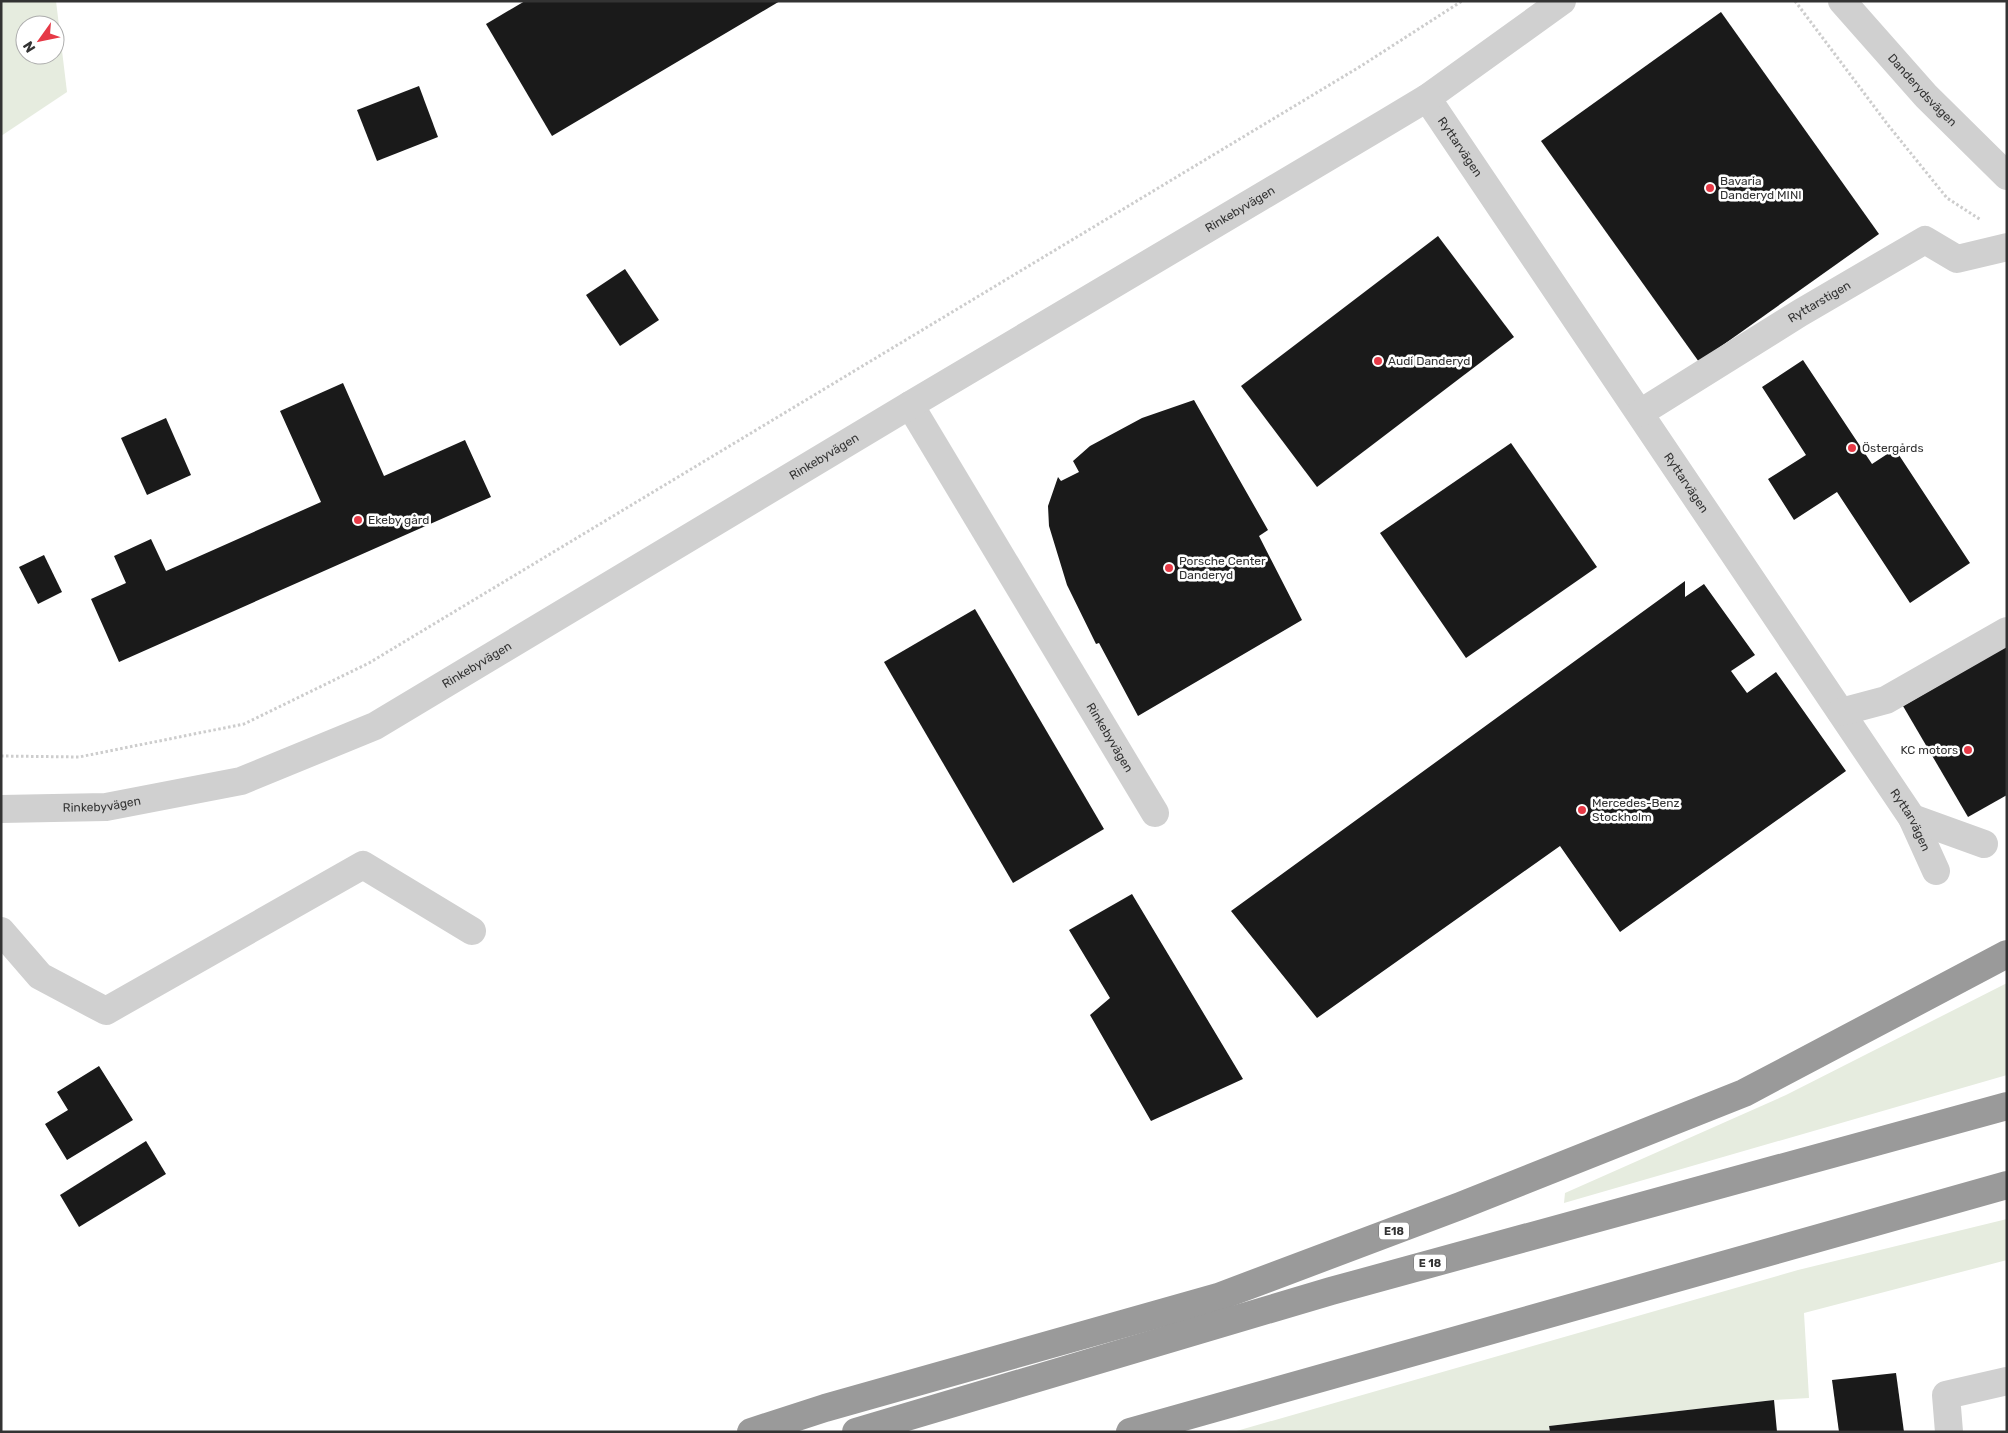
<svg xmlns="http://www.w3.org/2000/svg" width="2008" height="1433" viewBox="0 0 2008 1433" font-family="Rubik,sans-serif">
<rect width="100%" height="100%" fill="#fff"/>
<g fill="#e6ecdf" fill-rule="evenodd">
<path d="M1 1H56L67 92 1 136ZM25 25H55V55H25Z"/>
<polygon points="2007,983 2007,1075 1564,1203 1565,1193 1786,1095"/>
<polygon points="2007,1219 2007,1260 1804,1313 1809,1398 1774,1400 1549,1426 1549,1432 1233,1432 1798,1270"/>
</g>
<g fill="#1a1a1a">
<polygon points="525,1 780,1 552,136 486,24"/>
<polygon points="1721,12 1879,234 1699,362 1541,141"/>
<polygon points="419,86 438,137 377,161 357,110"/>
<polygon points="1438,236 1514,337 1317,487 1241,386"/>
<polygon points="625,269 659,320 620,346 586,295"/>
<polygon points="1803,360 1872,464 1895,449 1970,563 1910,603 1837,492 1794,520 1768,479 1806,455 1762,387"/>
<polygon points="343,383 384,476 465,440 491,497 119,662 91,599 126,583 114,556 151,539 166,571 321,502 280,411"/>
<polygon points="1194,400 1268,530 1259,536 1302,620 1138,716 1099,643 1096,644 1067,585 1049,526 1048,506 1058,477 1061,481 1079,472 1073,461 1090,446 1142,418"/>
<polygon points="166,418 191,475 147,495 121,438"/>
<polygon points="1511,443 1597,567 1466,658 1380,533"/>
<polygon points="44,555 62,592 38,604 19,567"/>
<polygon points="1685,581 1685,597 1704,584 1755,655 1731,671 1747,693 1776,672 1846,771 1620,932 1560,846 1317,1018 1231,911"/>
<polygon points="975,609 1104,829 1013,883 884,662"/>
<polygon points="2007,646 2007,795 1968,817 1903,706"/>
<polygon points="1132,894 1243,1079 1151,1121 1090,1015 1110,998 1069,930"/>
<polygon points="99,1066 133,1120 67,1160 45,1124 68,1110 57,1092"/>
<polygon points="146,1141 166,1174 79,1227 60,1195"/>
<polygon points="1896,1373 1904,1432 1839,1432 1832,1380"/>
<polygon points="1774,1400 1777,1432 1550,1432 1549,1426"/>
</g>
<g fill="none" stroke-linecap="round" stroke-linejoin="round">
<g stroke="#cdcdcd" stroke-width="3" stroke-dasharray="2.5 2.5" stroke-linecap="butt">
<polyline points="1795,1 1888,125 1947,198 1981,220"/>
<polyline points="1,756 79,757 244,724 369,663 1361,66 1462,1"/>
</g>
<g stroke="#d0d0d0" stroke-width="28">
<path id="s1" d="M1842 1 1926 96 2007 176"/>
<path id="s2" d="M1427 98 1912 818 1936 871"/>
<path id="s3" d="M910 405 1155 813"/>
<path id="s4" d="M1640 413 1800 313 1925 240 1957 259 2007 247"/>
<polyline points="1841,712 1886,700 2007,631"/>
<path id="s5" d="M1 809 106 807 241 781 375 726 910 405 1387 122 1427 98 1562 1"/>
<polyline points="1912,818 1984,844"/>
<polyline points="1,931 40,976 106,1011 363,865 472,931"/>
<polyline points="1949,1432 1946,1395 2007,1381"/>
</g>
<g stroke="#9a9a9a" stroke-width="28">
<polyline points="751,1432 825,1408 1218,1297 1460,1206 1744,1093 2007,954"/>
<polyline points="856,1432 1331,1291 2007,1106"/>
<polyline points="1130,1432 2007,1185"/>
</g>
</g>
<g fill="#e63946" stroke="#fff" stroke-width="2">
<circle cx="1710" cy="188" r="5"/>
<circle cx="1378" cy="361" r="5"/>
<circle cx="1852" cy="448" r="5"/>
<circle cx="358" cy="520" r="5"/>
<circle cx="1169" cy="568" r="5"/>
<circle cx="1968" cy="750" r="5"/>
<circle cx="1582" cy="810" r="5"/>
</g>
<g text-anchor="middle" stroke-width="5" stroke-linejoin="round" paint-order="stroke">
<g fill="#fff" stroke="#707070" stroke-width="1">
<rect x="1379" y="1222.5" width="30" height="17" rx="4"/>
<rect x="1414" y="1254.5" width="32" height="17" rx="4"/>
</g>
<g font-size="11" font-weight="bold" fill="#333">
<text x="1394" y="1235">E18</text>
<text x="1430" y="1267">E 18</text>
</g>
<g font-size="12" fill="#333" stroke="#fff">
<text dy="4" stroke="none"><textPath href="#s1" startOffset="120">Danderydsvägen</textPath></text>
<text dy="4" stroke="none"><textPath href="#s2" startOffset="59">Ryttarvägen</textPath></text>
<text dy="4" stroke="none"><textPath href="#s5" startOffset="1395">Rinkebyvägen</textPath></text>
<text dy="4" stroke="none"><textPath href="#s4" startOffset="211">Ryttarstigen</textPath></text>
<text dy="4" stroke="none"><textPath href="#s5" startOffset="911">Rinkebyvägen</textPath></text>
<text dy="4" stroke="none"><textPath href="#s2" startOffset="464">Ryttarvägen</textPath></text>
<text dy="4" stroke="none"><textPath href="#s5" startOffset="506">Rinkebyvägen</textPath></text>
<text dy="4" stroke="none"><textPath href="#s3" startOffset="388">Rinkebyvägen</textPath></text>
<text dy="4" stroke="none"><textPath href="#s5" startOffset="101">Rinkebyvägen</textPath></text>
<text dy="4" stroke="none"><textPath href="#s2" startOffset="869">Ryttarvägen</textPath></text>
</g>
<g font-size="12" fill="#333" stroke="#fff" text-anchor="start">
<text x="1720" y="185">Bavaria<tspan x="1720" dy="14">Danderyd MINI</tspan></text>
<text x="1388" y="365">Audi Danderyd</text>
<text x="1862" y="452">Östergårds</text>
<text x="368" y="524">Ekeby gård</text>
<text x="1179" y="565">Porsche Center<tspan x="1179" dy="14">Danderyd</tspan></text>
<text x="1958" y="754" text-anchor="end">KC motors</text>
<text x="1592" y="807">Mercedes-Benz<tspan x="1592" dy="14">Stockholm</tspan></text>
</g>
</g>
<rect width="2008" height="1433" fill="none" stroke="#333333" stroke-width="5"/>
<g transform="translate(40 40) rotate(237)"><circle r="24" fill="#ffffff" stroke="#adadad"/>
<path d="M0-4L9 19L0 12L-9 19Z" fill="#e63946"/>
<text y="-8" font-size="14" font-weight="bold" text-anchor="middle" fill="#333333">N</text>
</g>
</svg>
